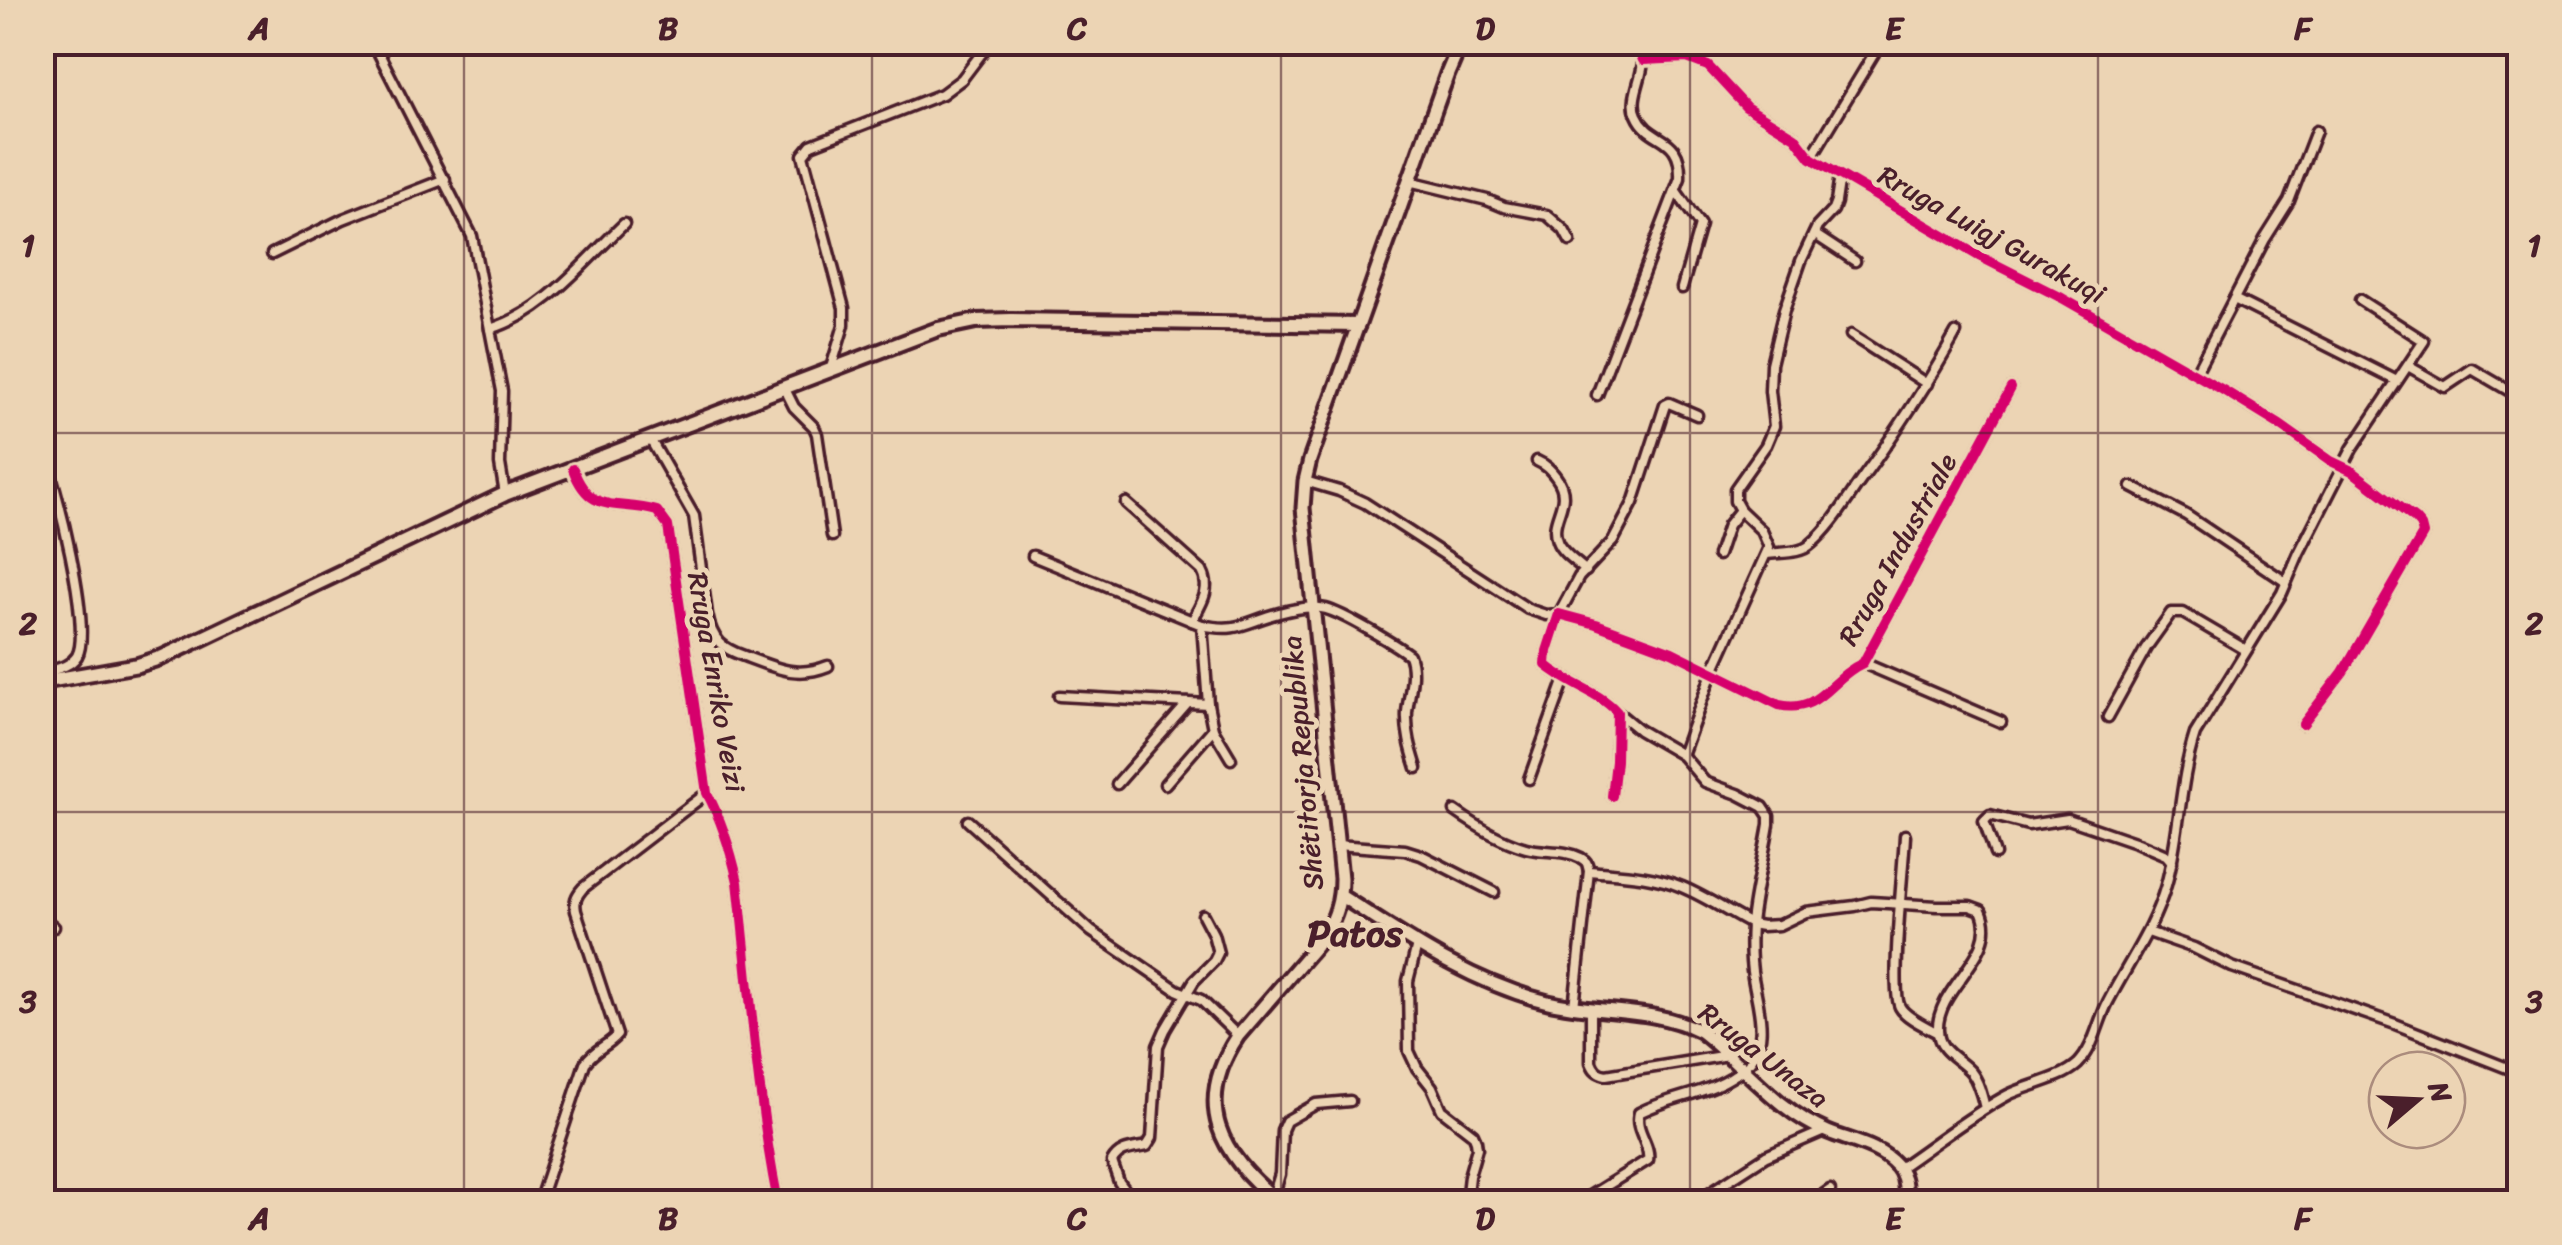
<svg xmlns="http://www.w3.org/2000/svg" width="2562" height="1245" viewBox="0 0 2562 1245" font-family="Sriracha,sans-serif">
<rect width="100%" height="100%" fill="#ecd4b4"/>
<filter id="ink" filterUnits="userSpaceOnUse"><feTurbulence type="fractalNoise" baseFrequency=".01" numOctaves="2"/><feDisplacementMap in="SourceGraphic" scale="20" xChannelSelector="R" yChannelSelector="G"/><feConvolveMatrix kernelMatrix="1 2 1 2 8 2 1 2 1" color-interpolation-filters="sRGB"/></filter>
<g filter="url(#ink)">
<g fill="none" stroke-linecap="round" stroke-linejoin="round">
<defs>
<g id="minor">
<polyline points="373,42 472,236 502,391 500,464 505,494"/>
<polyline points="1635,42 1643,60 1687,58 1708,66 1746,107 1795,137 1811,158 1977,255 2062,298 2223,390 2280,425 2331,461 2352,471 2415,519 2421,526 2423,534 2343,672 2303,724"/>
<polyline points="1811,158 1881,42"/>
<polyline points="1409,181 1487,200 1504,207 1547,215 1564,230 1570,241"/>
<polyline points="1676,191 1700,225 1682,288"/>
<polyline points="1814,234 1855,261"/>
<polyline points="272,254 343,219 445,179"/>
<polyline points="2234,299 2397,381"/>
<path d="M490 329C544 313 584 262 624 224"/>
<polyline points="1851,335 1927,384"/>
<polyline points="2408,366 2445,387 2472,369 2520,397"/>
<polyline points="831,368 844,325 844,308 803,155 811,145 942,94 962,79 990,42"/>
<polyline points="2195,374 2265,239 2289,201 2316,131"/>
<polyline points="784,387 794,407 814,427 817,434 832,536"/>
<path d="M1597 395 1680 178C1682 132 1650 145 1637 115 1629 99 1643 78 1643 60"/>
<polyline points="42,416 42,427"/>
<path d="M650 439 694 516 707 614C709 625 712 635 720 643 728 651 739 654 749 658 778 669 798 678 828 666"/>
<path d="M42 448C55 480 93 628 77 656 69 668 55 669 42 673"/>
<path d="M1537 461C1546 465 1550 469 1556 477 1575 502 1548 517 1557 541 1561 553 1577 562 1586 571"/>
<path d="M573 469C591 517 617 499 657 511L668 526 707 793C722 821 731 851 738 882 750 989 757 1097 778 1202"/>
<polyline points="1305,481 1339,491 1365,503 1528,609 1546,615 1559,614 1579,577 1613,541 1633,503 1665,405 1669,403 1697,415"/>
<polyline points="2132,487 2186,515 2286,582"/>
<path d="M1126 503 1202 571C1212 589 1201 604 1192 621"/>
<path d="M1767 554C1781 552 1801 554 1811 544 1830 528 1845 503 1859 483 1894 435 1927 386 1956 333"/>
<polyline points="1718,555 1728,525 1740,510"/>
<path d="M1033 556 1202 625C1239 633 1245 622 1279 613 1293 609 1311 605 1326 609 1342 613 1395 644 1409 655 1416 673 1409 693 1407 712 1406 732 1411 749 1417 768"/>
<polyline points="1202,625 1208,704 1213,729 1231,759"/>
<polyline points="1863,663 2001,722"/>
<polyline points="1059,696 1208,704"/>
<polyline points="2108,717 2146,648 2171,613 2183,613 2246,650"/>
<polyline points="1682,755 1712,673 1769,547 1762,531 1740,510 1735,501 1735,489 1766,445 1774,426 1770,391 1771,364 1784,310 1801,261 1817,227 1833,210 1836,202 1840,175"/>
<polyline points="1529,779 1565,679"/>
<polyline points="1117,784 1188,703"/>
<polyline points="1165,784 1213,729"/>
<path d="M1612 796 1616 761 1617 712C1598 691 1568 684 1546 665L1547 651 1559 614 1596 624 1672 652 1779 705C1821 714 1829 678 1863 663L2011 388"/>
<path d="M1455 811C1476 826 1501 841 1526 848 1544 853 1564 849 1581 858 1588 862 1587 864 1589 871"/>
<polyline points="968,821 1091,931 1177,990 1201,1000 1238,1036"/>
<path d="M1905 835C1904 863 1890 989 1900 1007 1906 1018 1927 1027 1938 1033"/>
<polyline points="1337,845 1405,850 1421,855 1494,892"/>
<polyline points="1995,854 1984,821 1990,815 2028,825 2068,819 2138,843 2166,855 2172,862"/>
<path d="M1589 871C1621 874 1653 875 1682 887 1706 897 1728 912 1751 924L1762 926 1779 925 1806 912 1855 906 1871 902 1937 906H1970L1981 910C2002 954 1936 986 1938 1030 1938 1052 1959 1058 1971 1072 1979 1082 1982 1096 1985 1108"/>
<polyline points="42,917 54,927"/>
<polyline points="2148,932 2194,948 2232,967 2395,1024 2520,1073"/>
<polyline points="1417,945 1408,981 1409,1051 1417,1068 1432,1087 1442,1110 1473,1134 1476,1141 1477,1148 1469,1176 1466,1202"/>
<polyline points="1574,1007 1589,871"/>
<path d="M1591 1008V1062C1594 1070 1597 1073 1606 1075L1728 1055"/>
<path d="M1899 1168C1935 1144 1970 1115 2008 1095 2028 1085 2062 1079 2078 1064 2094 1048 2098 1021 2108 1002 2128 963 2154 928 2166 885 2180 836 2179 783 2195 734L2282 593 2299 553 2352 449 2424 341 2360 300"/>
<polyline points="1273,1197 1280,1174 1282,1130 1286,1121 1316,1104 1350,1101"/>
<path d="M539 1202 585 1063C596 1048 608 1046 617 1035L576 911C574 901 576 896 583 888L707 793"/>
<path d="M1134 1202 1119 1182 1112 1162C1120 1148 1133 1149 1147 1146L1152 1138 1158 1046 1165 1030 1194 981 1214 961 1218 953 1213 934 1203 915"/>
<path d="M1580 1202 1648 1160C1651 1144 1634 1130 1639 1113 1673 1095 1715 1094 1745 1067 1771 1043 1758 1007 1753 978 1750 961 1750 941 1751 924 1754 890 1764 857 1769 824V816L1763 807 1738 794 1705 782 1682 755 1639 730 1617 712"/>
<polyline points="1695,1202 1766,1156 1824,1131"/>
<polyline points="1813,1202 1830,1190"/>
</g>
<g id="secondary">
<path d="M1341 896C1406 938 1471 983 1548 1002 1598 1014 1652 1007 1700 1031 1742 1063 1777 1111 1828 1132 1850 1141 1880 1146 1897 1166 1906 1176 1906 1190 1905 1202"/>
<path d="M1279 1202C1220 1155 1192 1105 1238 1036L1325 935C1336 916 1341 900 1341 878L1303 508 1305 481 1310 460 1358 325"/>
</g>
<polyline id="primary" points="42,682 138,665 163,657 505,494 938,329 976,321 1011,320 1358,325 1447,75 1461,42"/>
</defs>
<use href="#minor" stroke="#4a1f2b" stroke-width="15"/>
<use href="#secondary" stroke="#4a1f2b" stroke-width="19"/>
<use href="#primary" stroke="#4a1f2b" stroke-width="20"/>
<use href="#minor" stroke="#ecd4b4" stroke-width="8"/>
<use href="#secondary" stroke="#ecd4b4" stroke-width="11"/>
<use href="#primary" stroke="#ecd4b4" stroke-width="12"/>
<defs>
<g id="cycleway">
<polyline points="1635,42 1643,60 1687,58 1708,66 1746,107 1795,137 1811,158 1977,255 2062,298 2223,390 2280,425 2331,461 2352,471 2415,519 2421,526 2423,534 2343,672 2303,724"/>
<path d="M573 469C591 517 617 499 657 511L668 526 707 793C722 821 731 851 738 882 750 989 757 1097 778 1202"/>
<path d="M1612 796 1616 761 1617 712C1598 691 1568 684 1546 665L1547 651 1559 614 1596 624 1672 652 1779 705C1821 714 1829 678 1863 663L2011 388"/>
</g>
</defs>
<use href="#cycleway" stroke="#ecd4b4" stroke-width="16"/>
<use href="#cycleway" stroke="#d6006c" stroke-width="10"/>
</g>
</g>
<path fill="none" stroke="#4a1f2b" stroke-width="2.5" stroke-opacity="0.55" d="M464 42V1202M872 42V1202M1281 42V1202M1690 42V1202M2098 42V1202M42 433H2520M42 812H2520"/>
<g text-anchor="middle" stroke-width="10" stroke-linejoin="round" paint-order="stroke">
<g font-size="28" fill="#4a1f2b" stroke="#ecd4b4">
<text transform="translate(1992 234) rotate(29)" y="10">Rruga Luigj Gurakuqi</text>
<text transform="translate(1897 549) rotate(-61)" y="10">Rruga Industriale</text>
<text transform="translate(717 682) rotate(80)" y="10">Rruga Enriko Veizi</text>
<text transform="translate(1302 763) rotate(-95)" y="10">Shëtitorja Republika</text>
<text transform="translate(1764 1055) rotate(37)" y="10">Rruga Unaza</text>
</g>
<g font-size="38" font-weight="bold" fill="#4a1f2b" stroke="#ecd4b4">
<text x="1355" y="946">Patos</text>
</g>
</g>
<rect width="2562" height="1245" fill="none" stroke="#ecd4b4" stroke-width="110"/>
<g transform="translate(2417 1100) rotate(71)"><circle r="48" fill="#ecd4b4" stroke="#ab8c7d" stroke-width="2.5"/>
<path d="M0-8L18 38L0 25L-18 38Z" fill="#4a1f2b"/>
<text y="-15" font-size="28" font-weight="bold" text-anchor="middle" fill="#4a1f2b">N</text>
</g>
<rect x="55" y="55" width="2452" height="1135" fill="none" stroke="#4a1f2b" stroke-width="4"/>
<g font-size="32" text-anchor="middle" font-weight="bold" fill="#4a1f2b">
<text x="259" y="39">A</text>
<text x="668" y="39">B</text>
<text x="1077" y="39">C</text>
<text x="1485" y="39">D</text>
<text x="1894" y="39">E</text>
<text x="2303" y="39">F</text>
<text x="28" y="256">1</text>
<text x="2534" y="256">1</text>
<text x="28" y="634">2</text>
<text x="2534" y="634">2</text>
<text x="28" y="1012">3</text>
<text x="2534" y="1012">3</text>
<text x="259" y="1229">A</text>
<text x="668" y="1229">B</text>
<text x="1077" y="1229">C</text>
<text x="1485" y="1229">D</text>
<text x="1894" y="1229">E</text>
<text x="2303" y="1229">F</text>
</g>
</svg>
